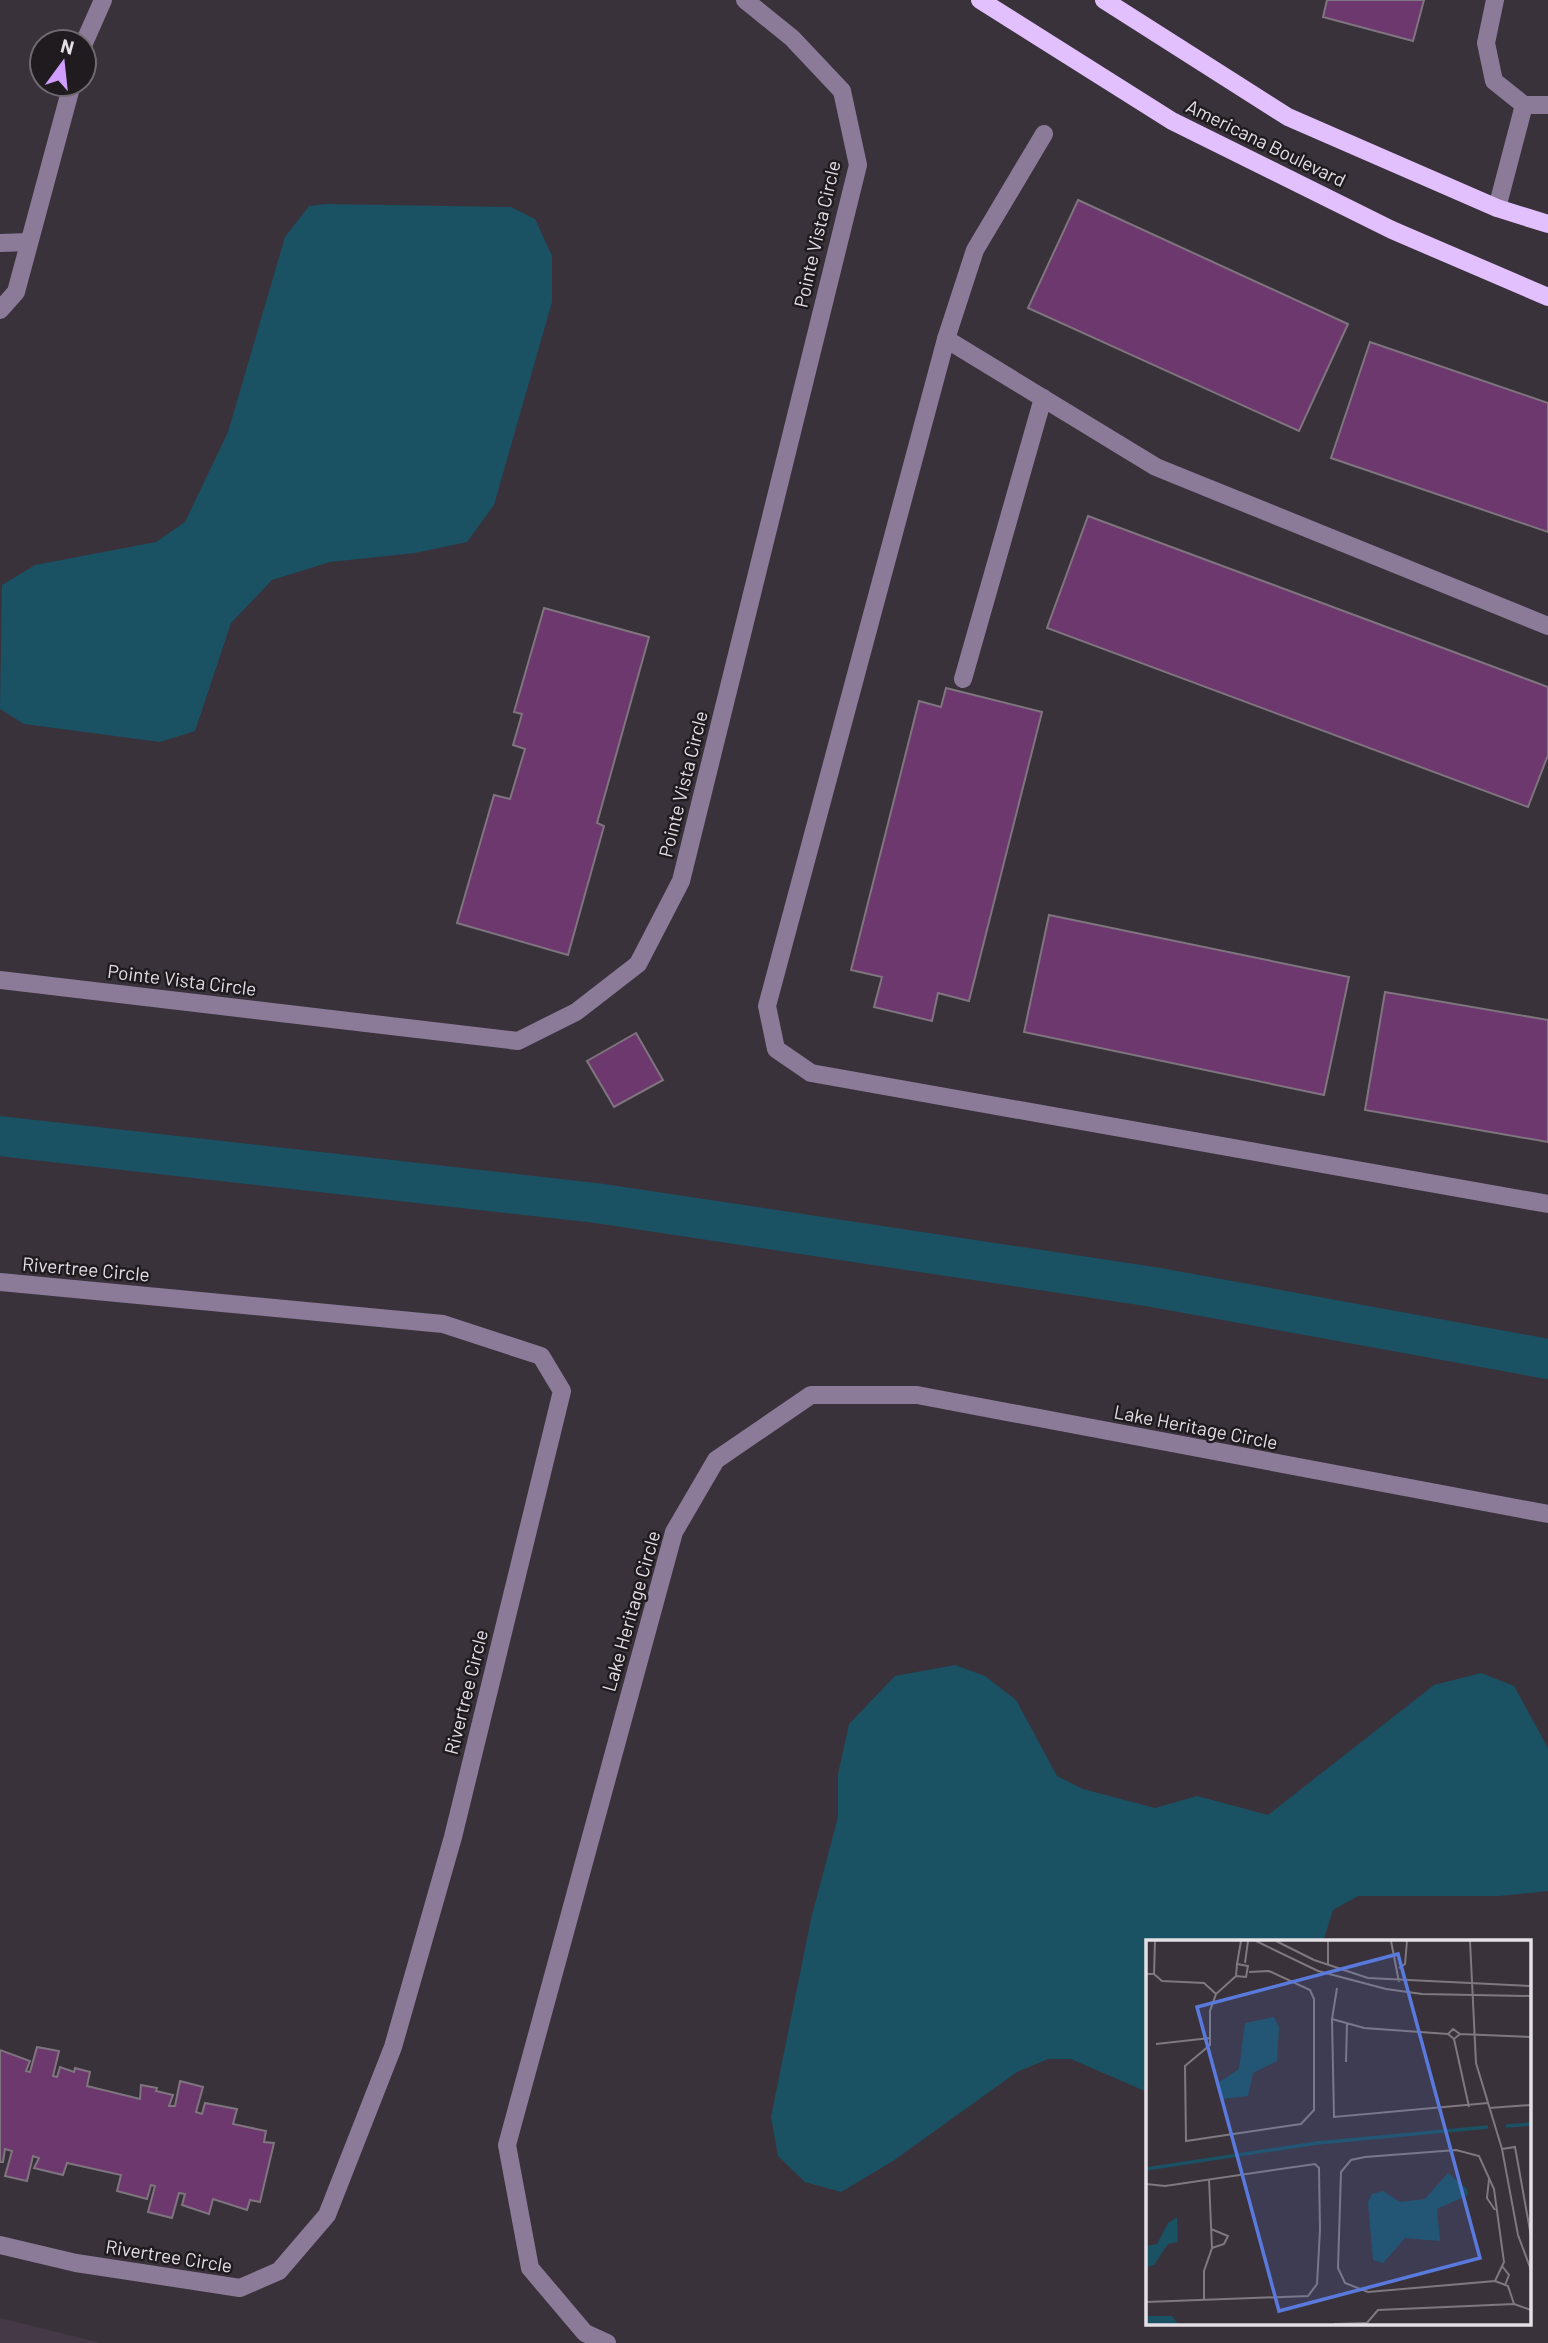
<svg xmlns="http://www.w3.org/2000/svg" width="1548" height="2343" viewBox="0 0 1548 2343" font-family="Barlow,sans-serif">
<rect width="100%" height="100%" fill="#3a323b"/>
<polygon fill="#463947" points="0,2318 101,2343 0,2343"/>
<g fill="#1a5163">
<polygon points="326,204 511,207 535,219 552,256 552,302 494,505 467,542 415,553 330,562 272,580 231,623 195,731 160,742 24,724 0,709 2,585 35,565 156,542 185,522 228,432 285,237 309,206"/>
<polygon points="955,1665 985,1676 1016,1700 1057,1776 1083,1789 1155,1808 1197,1796 1268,1815 1434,1685 1481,1673 1514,1686 1548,1748 1548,1891 1499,1896 1358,1896 1333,1910 1323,1942 1147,1942 1147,2092 1071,2059 1048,2059 1017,2072 893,2161 841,2192 805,2182 778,2156 771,2117 811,1919 838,1817 838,1774 849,1724 895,1676"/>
</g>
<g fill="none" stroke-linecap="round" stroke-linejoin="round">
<polyline stroke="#1a5163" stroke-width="40" points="0,1136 596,1203 1153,1287 1548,1359"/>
</g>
<g fill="#6d386e" stroke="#7e757e" stroke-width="2">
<polygon points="1327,0 1424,0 1413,41 1323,17"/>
<polygon points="1078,200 1348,324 1299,431 1028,308"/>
<polygon points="1370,342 1548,403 1548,532 1331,458"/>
<polygon points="1088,516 1548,687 1548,755 1528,807 1047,628"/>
<polygon points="544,608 649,637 597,823 604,826 568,955 457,923 494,795 510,799 525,749 513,745 522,714 514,712"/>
<polygon points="946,688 1042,712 969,1001 938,993 932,1021 874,1007 882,977 851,970 919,701 941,707"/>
<polygon points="1049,915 1349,977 1324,1095 1024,1032"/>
<polygon points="1385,992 1548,1020 1548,1142 1365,1110"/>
<polygon points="636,1033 663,1080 614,1107 587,1061"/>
<polygon points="37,2047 59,2051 53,2076 57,2077 60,2067 74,2072 75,2068 90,2072 87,2086 140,2099 141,2085 157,2088 156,2091 173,2095 169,2106 175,2106 180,2081 203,2087 196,2112 202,2114 205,2103 237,2109 233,2124 266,2131 264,2142 274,2143 260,2202 250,2200 247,2210 213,2199 209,2214 182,2205 185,2194 179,2193 172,2218 148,2212 155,2186 151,2185 147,2199 117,2191 121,2175 67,2163 63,2175 34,2168 39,2158 33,2156 27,2181 5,2176 12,2151 5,2149 3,2162 0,2162 0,2050 30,2061 26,2071 30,2072"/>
</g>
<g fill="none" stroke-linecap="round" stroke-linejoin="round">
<g stroke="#8b7b99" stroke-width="18">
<polyline points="1495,0 1486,43 1494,81 1524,105 1548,105"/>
<polyline points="84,43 103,0"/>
<polyline points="1044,134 975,250 946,339 767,1006 776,1049 811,1073 1548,1204"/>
<polyline points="1497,208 1524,105"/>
<polyline points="0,243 29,242"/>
<polyline points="0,310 16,292 72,84"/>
<polyline points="946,339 1156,467 1548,626"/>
<polyline points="963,679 1043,398"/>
<polyline points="0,980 518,1041 576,1012 638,964 681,881 858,165 842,91 792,38 745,0"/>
<polyline points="0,1282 443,1324 541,1356 562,1391 453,1837 393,2047 327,2215 279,2271 240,2288 76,2263 0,2245"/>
<polyline points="607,2343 585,2333 530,2268 507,2145 674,1532 716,1460 811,1395 917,1395 1548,1514"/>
</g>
<g stroke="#e1c0fd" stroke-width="18">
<polyline points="980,0 1172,121 1392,230 1548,297"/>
<polyline points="1104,0 1288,117 1497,208 1548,224"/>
</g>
</g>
<g text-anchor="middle" stroke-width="5" stroke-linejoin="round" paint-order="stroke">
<g font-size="19" fill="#e5e0e6" stroke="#1f1b1f">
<text transform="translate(1266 143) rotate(26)" y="7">Americana Boulevard</text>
<text transform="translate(817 234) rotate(-77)" y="7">Pointe Vista Circle</text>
<text transform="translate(683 784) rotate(-76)" y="7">Pointe Vista Circle</text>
<text transform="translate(182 980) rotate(7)" y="7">Pointe Vista Circle</text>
<text transform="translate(86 1269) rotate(5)" y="7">Rivertree Circle</text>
<text transform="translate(1196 1427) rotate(11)" y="7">Lake Heritage Circle</text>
<text transform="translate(631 1611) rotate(-74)" y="7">Lake Heritage Circle</text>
<text transform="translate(466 1692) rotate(-76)" y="7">Rivertree Circle</text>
<text transform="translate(169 2256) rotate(9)" y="7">Rivertree Circle</text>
</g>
</g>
<g transform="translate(1146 1940)">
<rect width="385" height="385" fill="#3a323b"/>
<path d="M128 77 133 87 131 121 107 133 102 156 75 159 72 143 93 129 99 83ZM302 233 321 249 322 255 291 269 294 301 259 298 237 323 227 320 222 262 226 254 237 251 254 262 279 259ZM31 277 32 302 22 304 8 325 0 327V306L11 304 22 283ZM0 376H26L32 384H0Z" fill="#1a5163"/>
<path fill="none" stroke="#1a5163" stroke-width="3.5" d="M360 186 385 184M0 229 171 203 342 187"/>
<path fill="none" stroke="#7e787f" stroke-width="2" d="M110 1 172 31 240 49 276 54 385 56M130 1 168 20 222 38 385 46M182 1V25M245 1 253 42M324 1 330 123 356 209 372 295 385 330M99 23 102 1M91 24 95 1M253 28 259 24 261 1M0 34H8L9 1M8 34 16 41 58 43 70 54M90 36 100 37 102 26 91 24 90 36 70 54 64 71V105L39 126 40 201 155 184 168 170V59L164 50 123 31 103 32M191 48 186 79 188 177 342 163M0 75V98M186 79 218 88 302 94M314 94 308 99 302 94 307 89 314 94 385 97M308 99 323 167M10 104 64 98M200 122 201 83M0 125V187M343 168 385 165M356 209 369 207 385 296M310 210 333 216 348 249 358 322 349 341 222 352 199 343 192 328 195 232 205 220 219 217ZM0 211V187M343 239 341 258 349 270M0 244 19 246 169 224 173 228 174 290 171 344 162 356 0 362M65 289 82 296 78 304 66 308M356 326 363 335 359 345M349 341 362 346 368 364M58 361V331L66 308 63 239M188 384 220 383M220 384 232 370 368 364 385 370"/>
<path fill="#597adc" fill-opacity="0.15" stroke="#597adc" stroke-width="3.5" d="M252 14 334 318 133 371 51 67Z"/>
<rect width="385" height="385" fill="none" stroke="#e5e0e6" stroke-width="3.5"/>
</g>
<g transform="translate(63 63) rotate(15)"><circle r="33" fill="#1f1b1f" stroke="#6e6a6f" stroke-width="2"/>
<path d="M0-5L12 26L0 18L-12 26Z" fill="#d19dfe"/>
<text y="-10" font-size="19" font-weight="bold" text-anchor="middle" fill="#e5e0e6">N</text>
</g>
</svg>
